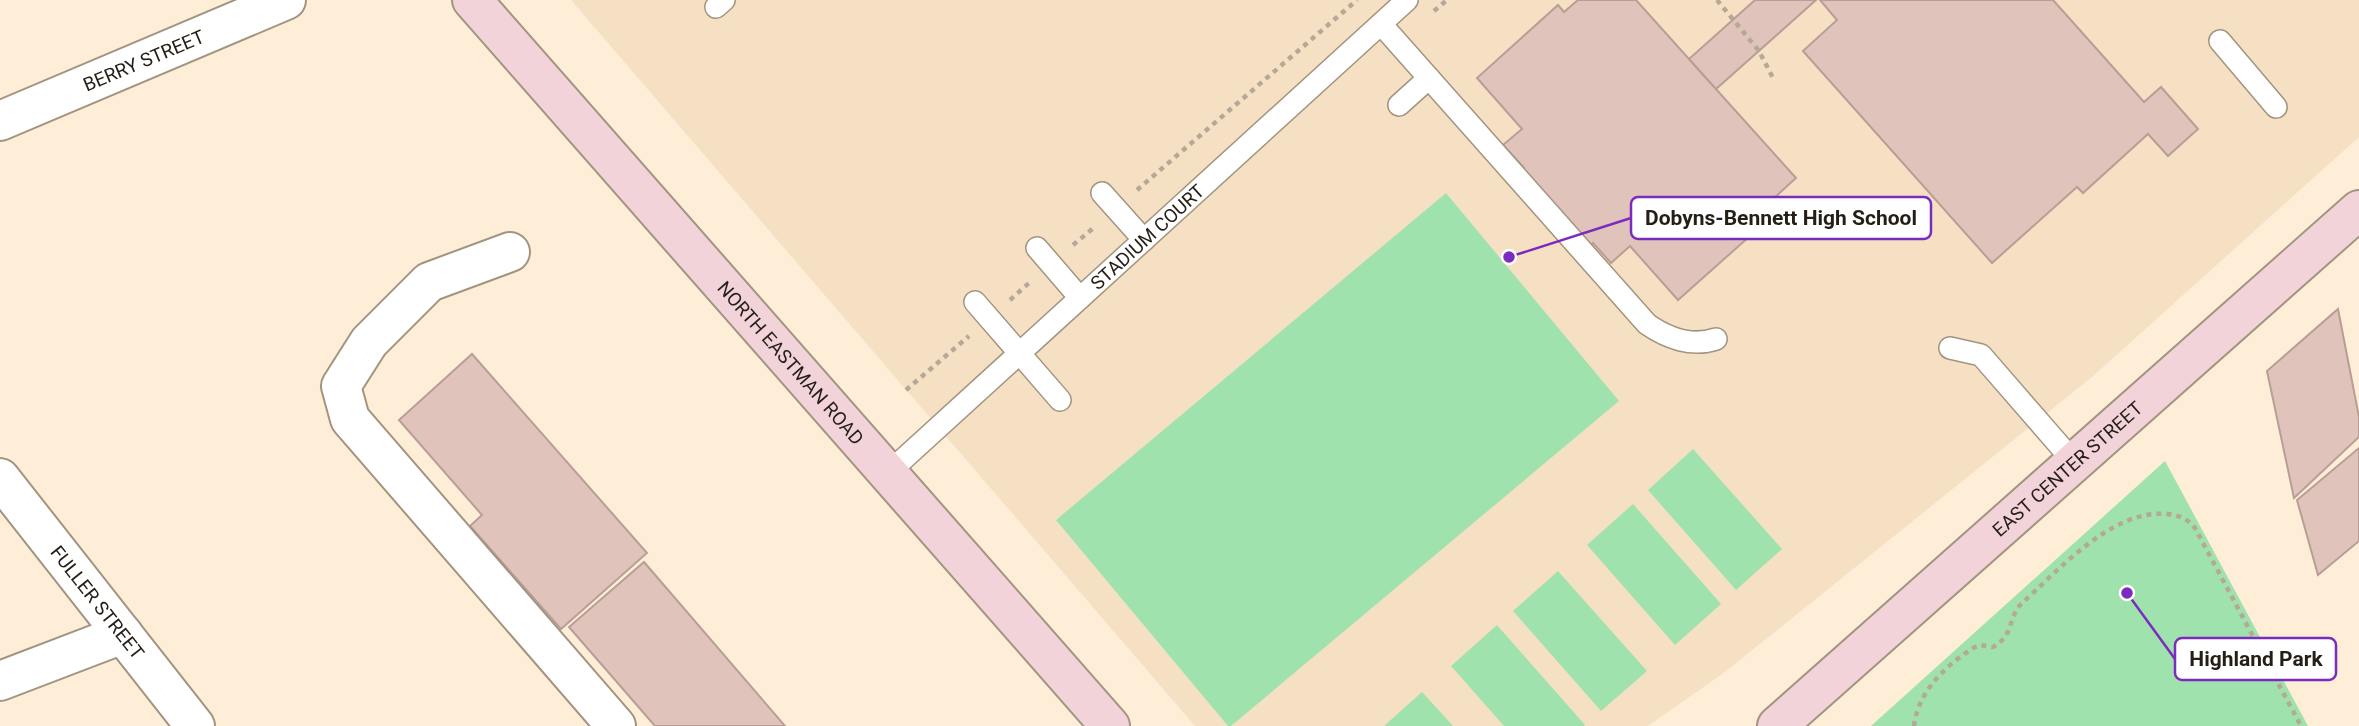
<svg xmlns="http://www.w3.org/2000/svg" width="2359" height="726" viewBox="0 0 2359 726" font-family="Roboto,sans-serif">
<rect width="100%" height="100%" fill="#feeed8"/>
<polygon fill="#f5e0c4" points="571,0 2359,0 2359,137 2092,377 1725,672 1648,726 1195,726"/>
<g fill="#a0e2ae">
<polygon points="1446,193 1619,401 1231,726 1228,726 1056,520"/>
<polygon points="1693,449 1782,549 1736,590 1648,490"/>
<polygon points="2165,461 2308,726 1871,726"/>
<polygon points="1633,504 1721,604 1675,645 1587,545"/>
<polygon points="1558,571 1647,671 1601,711 1513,611"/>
<polygon points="1497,625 1585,725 1584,726 1504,726 1451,666"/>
<polygon points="1422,692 1453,726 1384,726"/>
</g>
<g fill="#e0c4bb" stroke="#b89e95" stroke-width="2">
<polygon points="1578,0 1636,0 1796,178 1751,219 1759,228 1678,300 1630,246 1611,263 1593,243 1588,248 1519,172 1524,168 1503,145 1522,129 1477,78 1558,5 1564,12"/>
<polygon points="1755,0 1816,0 1716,89 1689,59"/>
<polygon points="1820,0 2053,0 2144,102 2161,87 2198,129 2168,156 2148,134 2083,193 2077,187 1992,263 1803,51 1837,20"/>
<polygon points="2338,309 2359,417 2359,437 2294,498 2267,371"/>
<polygon points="472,354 647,553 561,629 470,526 482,515 399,420"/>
<polygon points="2359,448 2359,541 2318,575 2297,500"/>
<polygon points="644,562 785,726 655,726 569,627"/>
</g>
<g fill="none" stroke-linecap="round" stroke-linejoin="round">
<defs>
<g id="lane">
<polyline points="716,7 724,0"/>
<path d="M1381 24 1647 324C1667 338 1692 347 1716 339"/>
<polyline points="2220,41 2276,107"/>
<polyline points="1399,105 1429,78"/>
<polyline points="1102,193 1144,240"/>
<polyline points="1037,248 1080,298"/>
<polyline points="975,302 1060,400"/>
<polyline points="1950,348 1981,355 2074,462"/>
<path id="s1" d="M887 474 1407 0"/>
</g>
<g id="street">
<path id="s2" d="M0 121 286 0"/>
<polyline points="510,252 429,282 369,342 341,386 350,419 616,726"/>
<path id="s3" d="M0 478 195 726"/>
<polyline points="0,681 123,634"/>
</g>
<g id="secondary">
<path id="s4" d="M472 0 1110 726"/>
<path id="s5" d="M1777 726 2359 210"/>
</g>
</defs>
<use href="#lane" stroke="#a39480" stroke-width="24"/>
<use href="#street" stroke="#a39480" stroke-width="42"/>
<use href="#secondary" stroke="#a39480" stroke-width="42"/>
<g stroke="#b4a897" stroke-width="4.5" stroke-dasharray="5 5" stroke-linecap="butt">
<polyline points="1717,0 1759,51 1773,78"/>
<polyline points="1434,11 1447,0"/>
<polyline points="1137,190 1357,0"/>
<polyline points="1073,245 1096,226"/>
<polyline points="1010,300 1029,283"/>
<polyline points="906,390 969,336"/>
<path d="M1914 726C1918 692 1945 666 1973 648L1980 645 1993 647C2015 634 2007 620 2021 604 2059 570 2112 509 2167 514 2179 515 2188 519 2195 528L2301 726"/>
</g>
<use href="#lane" stroke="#fff" stroke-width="21"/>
<use href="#street" stroke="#fff" stroke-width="38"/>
<use href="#secondary" stroke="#f2d3d9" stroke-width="38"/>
</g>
<g text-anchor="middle" stroke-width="5" stroke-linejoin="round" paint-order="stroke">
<g font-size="19" fill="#241e16" stroke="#fff">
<text dy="7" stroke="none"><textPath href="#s2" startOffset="156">BERRY STREET</textPath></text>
<text dy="7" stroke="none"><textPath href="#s1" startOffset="352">STADIUM COURT</textPath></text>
<text dy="7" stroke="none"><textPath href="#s4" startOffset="483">NORTH EASTMAN ROAD</textPath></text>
<text dy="7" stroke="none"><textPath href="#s5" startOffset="388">EAST CENTER STREET</textPath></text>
<text dy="7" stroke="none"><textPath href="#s3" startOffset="158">FULLER STREET</textPath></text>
</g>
</g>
<path fill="none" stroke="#7b2cbf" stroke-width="2.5" d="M1509 257L1631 218M2127 593L2175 659"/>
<g fill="#7b2cbf" stroke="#fff" stroke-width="2.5">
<circle cx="1509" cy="257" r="7"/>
<circle cx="2127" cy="593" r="7"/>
</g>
<g fill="#fff" stroke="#7b2cbf" stroke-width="2.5">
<rect x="1631" y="197" width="300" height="42" rx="7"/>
<rect x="2175" y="638" width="161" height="42" rx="7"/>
</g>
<g font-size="21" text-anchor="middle" font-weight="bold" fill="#241e16">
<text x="1781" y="225">Dobyns-Bennett High School</text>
<text x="2256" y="666">Highland Park</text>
</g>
</svg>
